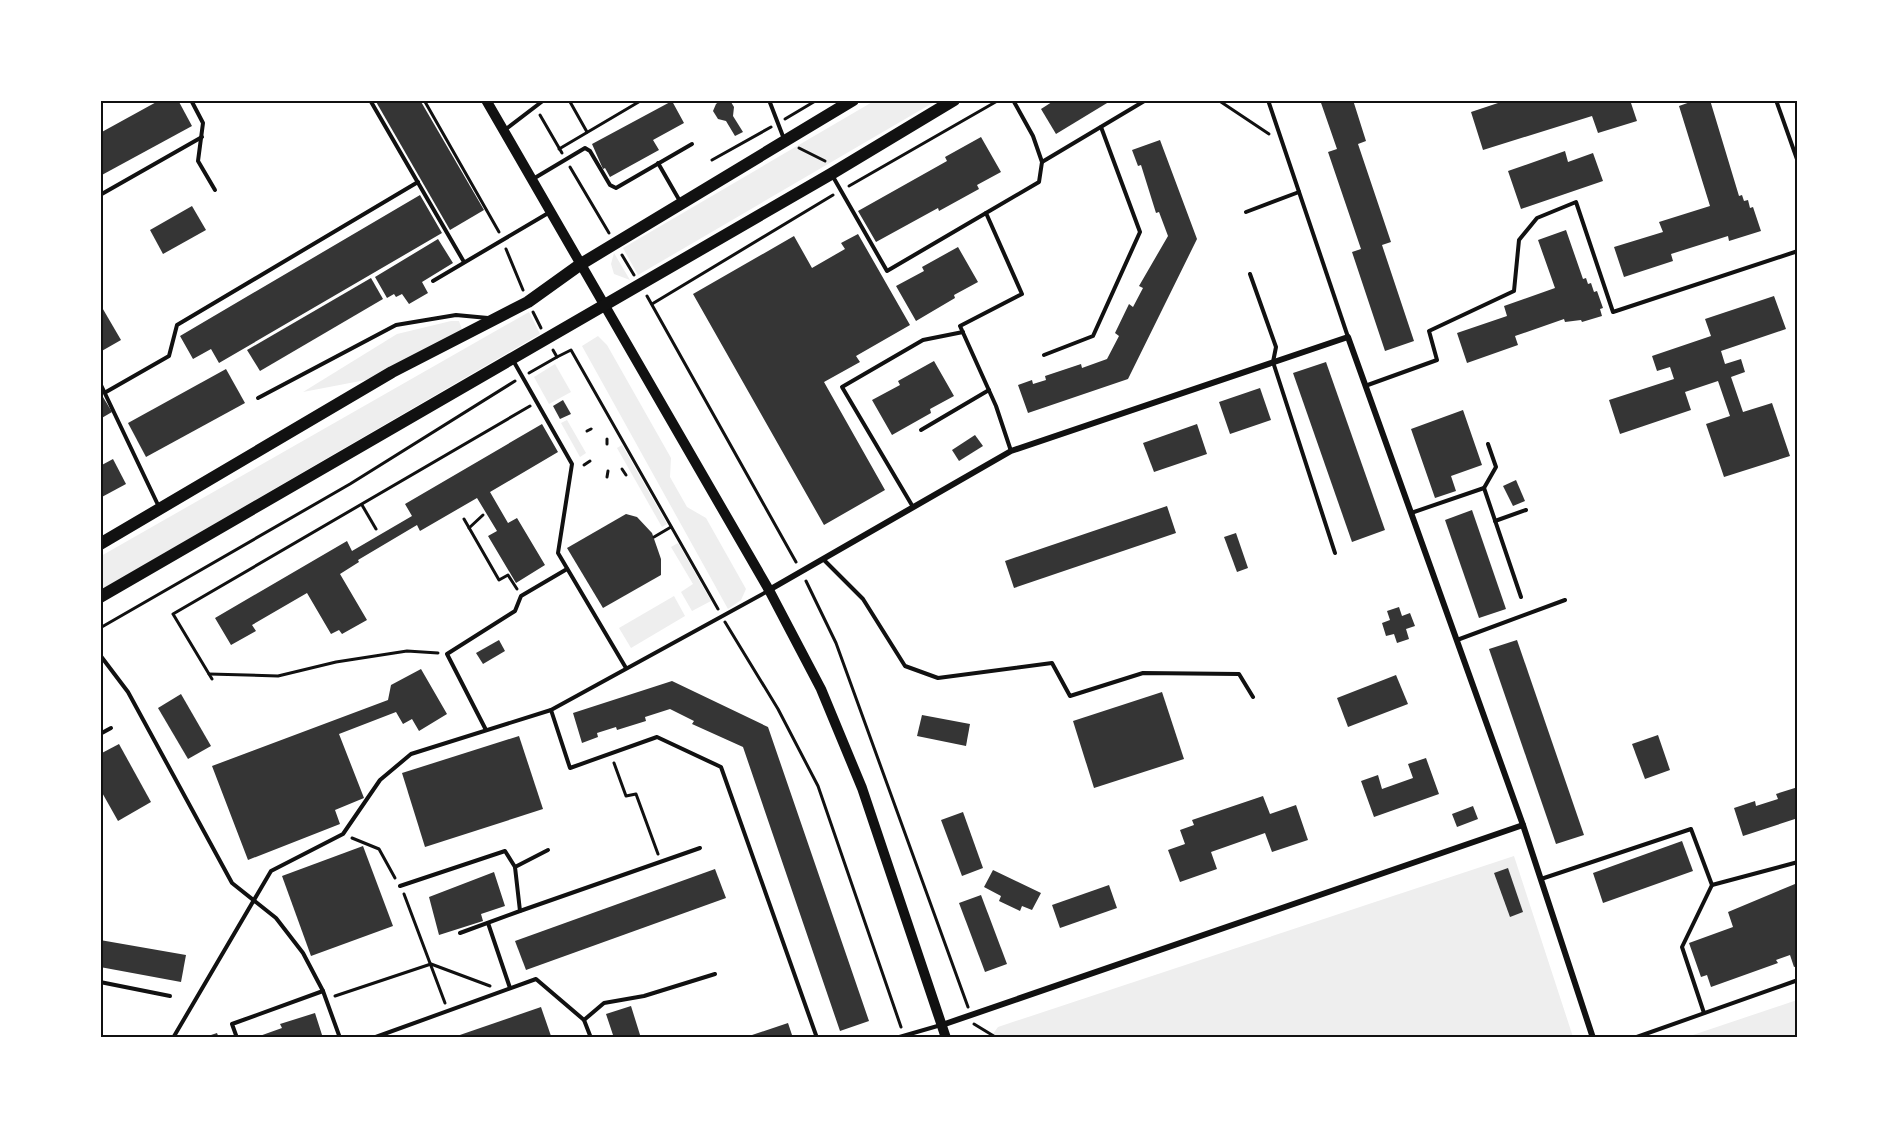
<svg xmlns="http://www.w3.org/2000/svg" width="1898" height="1138" viewBox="0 0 1898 1138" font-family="'Source Serif 4',serif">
<rect width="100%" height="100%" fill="#fff"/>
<g fill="#eee">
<polygon points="874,101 936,101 638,275 623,248"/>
<polygon points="614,253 630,280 614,274 611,264"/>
<polygon points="529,312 540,334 101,590 101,556"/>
<polygon points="451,321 459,321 462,330 376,378 303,392 397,334"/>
<polygon points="598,336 607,345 671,458 670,477 687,507 706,518 746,589 741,600 728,609 582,346"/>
<polygon points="555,364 571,392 549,404 534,377"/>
<polygon points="567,420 586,453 580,457 561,423"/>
<polygon points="622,445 667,524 662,527 617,448"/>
<polygon points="678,543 711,601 692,611 681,592 693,584 671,547"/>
<polygon points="674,596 685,616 631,648 619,628"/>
<polygon points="1514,856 1573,1037 990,1038 998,1027"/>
<polygon points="1797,1000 1797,1037 1687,1037"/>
</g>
<g fill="#353535">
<polygon points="160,100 178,100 192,126 100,176 100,133"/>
<polygon points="375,100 420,100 484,210 450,230"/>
<polygon points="721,100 731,102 734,107 733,116 743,132 735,136 726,121 718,119 713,111 716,104"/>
<polygon points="1055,100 1112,100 1056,134 1041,109"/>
<polygon points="1320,100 1353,100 1366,141 1358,144 1391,242 1382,245 1414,341 1385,351 1352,252 1361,249 1328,152 1337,149"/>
<polygon points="1507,100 1630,100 1637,121 1598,133 1592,116 1483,150 1471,112"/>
<polygon points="1696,100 1710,100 1739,196 1742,195 1744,201 1748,200 1750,208 1753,207 1761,231 1729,241 1728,236 1671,254 1673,261 1624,277 1614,247 1663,232 1659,222 1710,206 1679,106"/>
<polygon points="672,101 684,123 653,140 659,150 610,177 605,168 603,169 592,144"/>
<polygon points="981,137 1001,172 977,185 979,189 939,211 938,208 876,242 858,211 947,161 945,157"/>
<polygon points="1160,140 1197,239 1128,379 1028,413 1018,385 1032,380 1033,384 1046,380 1045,376 1081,364 1082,368 1107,359 1119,336 1115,333 1129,304 1133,307 1143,288 1139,286 1168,236 1159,212 1156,213 1141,165 1138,166 1132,150"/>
<polygon points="1565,151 1568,162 1593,153 1603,181 1521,209 1508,171"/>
<polygon points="420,195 442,233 219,363 211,349 193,359 180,336"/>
<polygon points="192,206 206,230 163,254 150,230"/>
<polygon points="1566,230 1583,279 1586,278 1588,284 1591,283 1594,292 1597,291 1603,308 1600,309 1602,316 1582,322 1581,320 1565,322 1564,319 1515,336 1518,345 1467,363 1457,333 1507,316 1504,306 1555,288 1538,240"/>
<polygon points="858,234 910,325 856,356 860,362 824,382 885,490 824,525 693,294 794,236 812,268 845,249 841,243"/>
<polygon points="438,239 453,263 422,282 428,293 409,304 402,294 396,297 394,294 387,298 375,277"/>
<polygon points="958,247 978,282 954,295 955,298 916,321 896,286 924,271 922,267"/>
<polygon points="371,278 383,299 260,371 247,350"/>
<polygon points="1774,296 1786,329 1721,351 1725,364 1741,359 1745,372 1731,377 1743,412 1772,403 1790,456 1724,477 1706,424 1730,416 1718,381 1685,392 1691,410 1620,434 1609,400 1674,379 1670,367 1657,371 1652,356 1711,336 1705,319"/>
<polygon points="100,304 121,340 100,352"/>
<polygon points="934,361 954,396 930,409 931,413 892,435 872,400 900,385 898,381"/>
<polygon points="1326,362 1385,530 1352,542 1293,373"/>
<polygon points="226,369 245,403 146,457 128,423"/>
<polygon points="1260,388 1271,420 1230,434 1219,402"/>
<polygon points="100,392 112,412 100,419"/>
<polygon points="563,400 571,414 560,419 553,406"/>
<polygon points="1463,410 1482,465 1451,476 1456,491 1435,498 1411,429"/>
<polygon points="542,424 558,452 490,492 508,523 517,518 545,565 516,583 488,536 497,531 477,498 420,531 417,525 358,560 359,562 340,574 367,620 342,634 339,630 331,634 307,593 252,625 256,631 231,645 215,618 347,541 352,551 412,516 405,504"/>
<polygon points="1197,424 1207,454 1154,472 1143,443"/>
<polygon points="975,435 983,446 959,461 952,450"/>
<polygon points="113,459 126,484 100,498 100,466"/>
<polygon points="1516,480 1525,501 1513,506 1503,486"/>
<polygon points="1167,506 1176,533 1014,588 1005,561"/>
<polygon points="1472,510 1506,609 1479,618 1445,520"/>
<polygon points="626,514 637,517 652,533 661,559 661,575 603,608 567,548"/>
<polygon points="1236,533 1248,568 1237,572 1224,537"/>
<polygon points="1399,607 1402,616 1410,613 1415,626 1406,629 1409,639 1397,643 1394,634 1386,636 1382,623 1390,620 1387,611"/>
<polygon points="499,640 505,651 483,664 476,653"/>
<polygon points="1517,640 1584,835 1556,844 1489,649"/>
<polygon points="421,669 447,714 419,731 412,719 403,724 396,712 339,734 364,798 335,810 340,824 248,860 212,766 388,700 391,685"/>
<polygon points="1396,675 1408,704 1348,727 1337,698"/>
<polygon points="672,681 768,727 869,1021 840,1031 743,747 692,724 694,721 670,709 645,717 646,721 617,730 616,727 597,733 598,737 582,743 573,713"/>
<polygon points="1162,692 1184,759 1094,788 1073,721"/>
<polygon points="181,694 211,746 188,759 158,708"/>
<polygon points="922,715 970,724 966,746 917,736"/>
<polygon points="1658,735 1670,770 1645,779 1632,744"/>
<polygon points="519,736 543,809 425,847 402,773"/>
<polygon points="119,744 151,802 118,821 100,789 100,754"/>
<polygon points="1426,758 1439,794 1374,817 1361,781 1378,775 1382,789 1413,778 1408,764"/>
<polygon points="1798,787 1798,818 1743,836 1734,808 1755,801 1756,806 1778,799 1776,794"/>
<polygon points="1263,796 1270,814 1296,805 1308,840 1272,852 1265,833 1211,852 1217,869 1180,882 1168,850 1185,844 1180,830 1194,825 1192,820"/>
<polygon points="1473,806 1478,819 1457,827 1452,814"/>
<polygon points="963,812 983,868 962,876 941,820"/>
<polygon points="1682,841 1693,871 1603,903 1593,873"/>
<polygon points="363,846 393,926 311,956 282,876"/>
<polygon points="1508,868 1523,912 1510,917 1494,873"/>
<polygon points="715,869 726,898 526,970 515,941"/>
<polygon points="993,870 1041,893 1032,910 1022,906 1020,911 999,901 1001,896 984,887"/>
<polygon points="494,872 505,906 481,914 483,921 439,935 429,897"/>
<polygon points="1795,884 1798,890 1798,966 1794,967 1790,955 1776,960 1778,963 1711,987 1707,975 1701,977 1689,943 1733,927 1728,912"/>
<polygon points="1109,885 1117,908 1060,928 1052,905"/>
<polygon points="981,895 1007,964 985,972 959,903"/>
<polygon points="100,940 186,955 181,982 100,967"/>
<polygon points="631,1006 641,1038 614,1038 606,1014"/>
<polygon points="541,1007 551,1036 454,1038 454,1037"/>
<polygon points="315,1013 323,1038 254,1038 282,1028 280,1024"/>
<polygon points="788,1023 793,1038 746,1038 746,1037"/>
<polygon points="217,1033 219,1038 205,1038 205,1037"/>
</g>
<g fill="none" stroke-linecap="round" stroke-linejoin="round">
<g stroke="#111" stroke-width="3">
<polyline points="424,100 499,232"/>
<polyline points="569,100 587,132"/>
<polyline points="1218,100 1269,134"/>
<polyline points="540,115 562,153"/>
<polyline points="785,119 817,100"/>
<polyline points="799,148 825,161"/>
<polyline points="559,149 642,100"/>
<polyline points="712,160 771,127"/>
<polyline points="570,167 609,233"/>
<polyline points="849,186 999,100"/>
<polyline points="506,249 523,290"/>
<polyline points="622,255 634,275"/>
<polyline points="647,296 796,562"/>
<polyline points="652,304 833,195"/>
<polyline points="533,312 541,328"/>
<polyline points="557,357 571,350 718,609"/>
<polyline points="529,373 557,357 553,350"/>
<polyline points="587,431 591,429"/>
<polyline points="607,444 607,439"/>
<polyline points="584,465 590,461"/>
<polyline points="622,469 626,475"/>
<polyline points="607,477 608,471"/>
<polyline points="362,505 376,529"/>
<polyline points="464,519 499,580 508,575 517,589"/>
<polyline points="469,528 483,515"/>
<polyline points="654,537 671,527"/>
<polyline points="806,581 836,643 968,1007"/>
<polyline points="725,622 778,709 818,786 901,1027"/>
<polyline points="100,628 350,484 515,381"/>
<polyline points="209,674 278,676 336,662 407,651 438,653"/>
<polyline points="212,679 173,614 530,406"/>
<polyline points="614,763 626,796 636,794 658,854"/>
<polyline points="352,838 379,849 395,878"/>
<polyline points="404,894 445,1003"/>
<polyline points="335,996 431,964 490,986"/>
<polyline points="974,1024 997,1038"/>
</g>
<g stroke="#111" stroke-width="4">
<polyline points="191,100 203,123 198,161 215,190"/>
<polyline points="370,100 464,262"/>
<polyline points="769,100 784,139"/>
<polyline points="1268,100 1348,337"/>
<polyline points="1776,100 1798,162"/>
<polyline points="506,129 544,100"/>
<polyline points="1042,162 1146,100"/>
<polyline points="658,163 681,203"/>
<polyline points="832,175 887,271 986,213"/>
<polyline points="533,179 585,148 590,151 610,185 616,188 692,144"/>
<polyline points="100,195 202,137"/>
<polyline points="1246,212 1299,192"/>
<polyline points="1250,274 1276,347 1273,362 1335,553"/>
<polyline points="433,281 550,212"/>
<polyline points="1044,355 1093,336 1140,232 1101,127"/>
<polyline points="514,362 572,464 558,553 626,668"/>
<polyline points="100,383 159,507"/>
<polyline points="1365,386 1437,360 1429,331 1514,291 1519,240 1537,218 1576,202 1613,312 1798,251"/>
<polyline points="106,392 169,356 177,325 418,182"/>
<polyline points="258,398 396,325 456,315 488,318"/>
<polyline points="921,430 989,390"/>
<polyline points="1011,451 996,406 960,326 1022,294 986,213 1039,182 1042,162 1033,136 1013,100"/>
<polyline points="1484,488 1521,597"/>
<polyline points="913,507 842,387 923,340 963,332"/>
<polyline points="1411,513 1484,488 1496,467 1488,444"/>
<polyline points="1495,521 1526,510"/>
<polyline points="823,559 863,599 905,666 938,678 1052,663 1070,696 1143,673 1239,674 1253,697"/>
<polyline points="768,591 551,710 570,768 657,737 721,767 817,1038"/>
<polyline points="1457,640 1565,600"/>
<polyline points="100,655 128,692 232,883 276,918 303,953 323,991 340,1038"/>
<polyline points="486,730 447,654 515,611 521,596 567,569"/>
<polyline points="100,734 111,728"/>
<polyline points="515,867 548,850"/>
<polyline points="1541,879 1691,829 1712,885 1798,862"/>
<polyline points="400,886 505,851 515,867 520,911 460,933"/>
<polyline points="520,911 700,848"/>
<polyline points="488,923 510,988"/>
<polyline points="100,982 170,996"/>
<polyline points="1704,1013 1682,947 1712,885"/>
<polyline points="584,1020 604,1003 644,996 715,974"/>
<polyline points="173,1038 271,871 343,834 380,780 411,754 551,710"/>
<polyline points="237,1038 232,1024 323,991"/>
<polyline points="373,1038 536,979 584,1020 591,1038"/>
<polyline points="896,1038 941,1025"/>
<polyline points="1634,1038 1798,980"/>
</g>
<g stroke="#111" stroke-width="6">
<polyline points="769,590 1011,451 1348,337 1523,825 1593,1038"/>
<polyline points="942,1025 1523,825"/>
</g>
<polyline stroke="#111" stroke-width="10" points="486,100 769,590 821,689 862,788 946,1038"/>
<g stroke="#111" stroke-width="12">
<polyline points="100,544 392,372 528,302 581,264 853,100"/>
<polyline points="100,597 831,174 954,100"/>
</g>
</g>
<rect width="1898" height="1138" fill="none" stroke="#ffffff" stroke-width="204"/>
<rect x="102" y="102" width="1694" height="934" fill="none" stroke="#111" stroke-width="2"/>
</svg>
